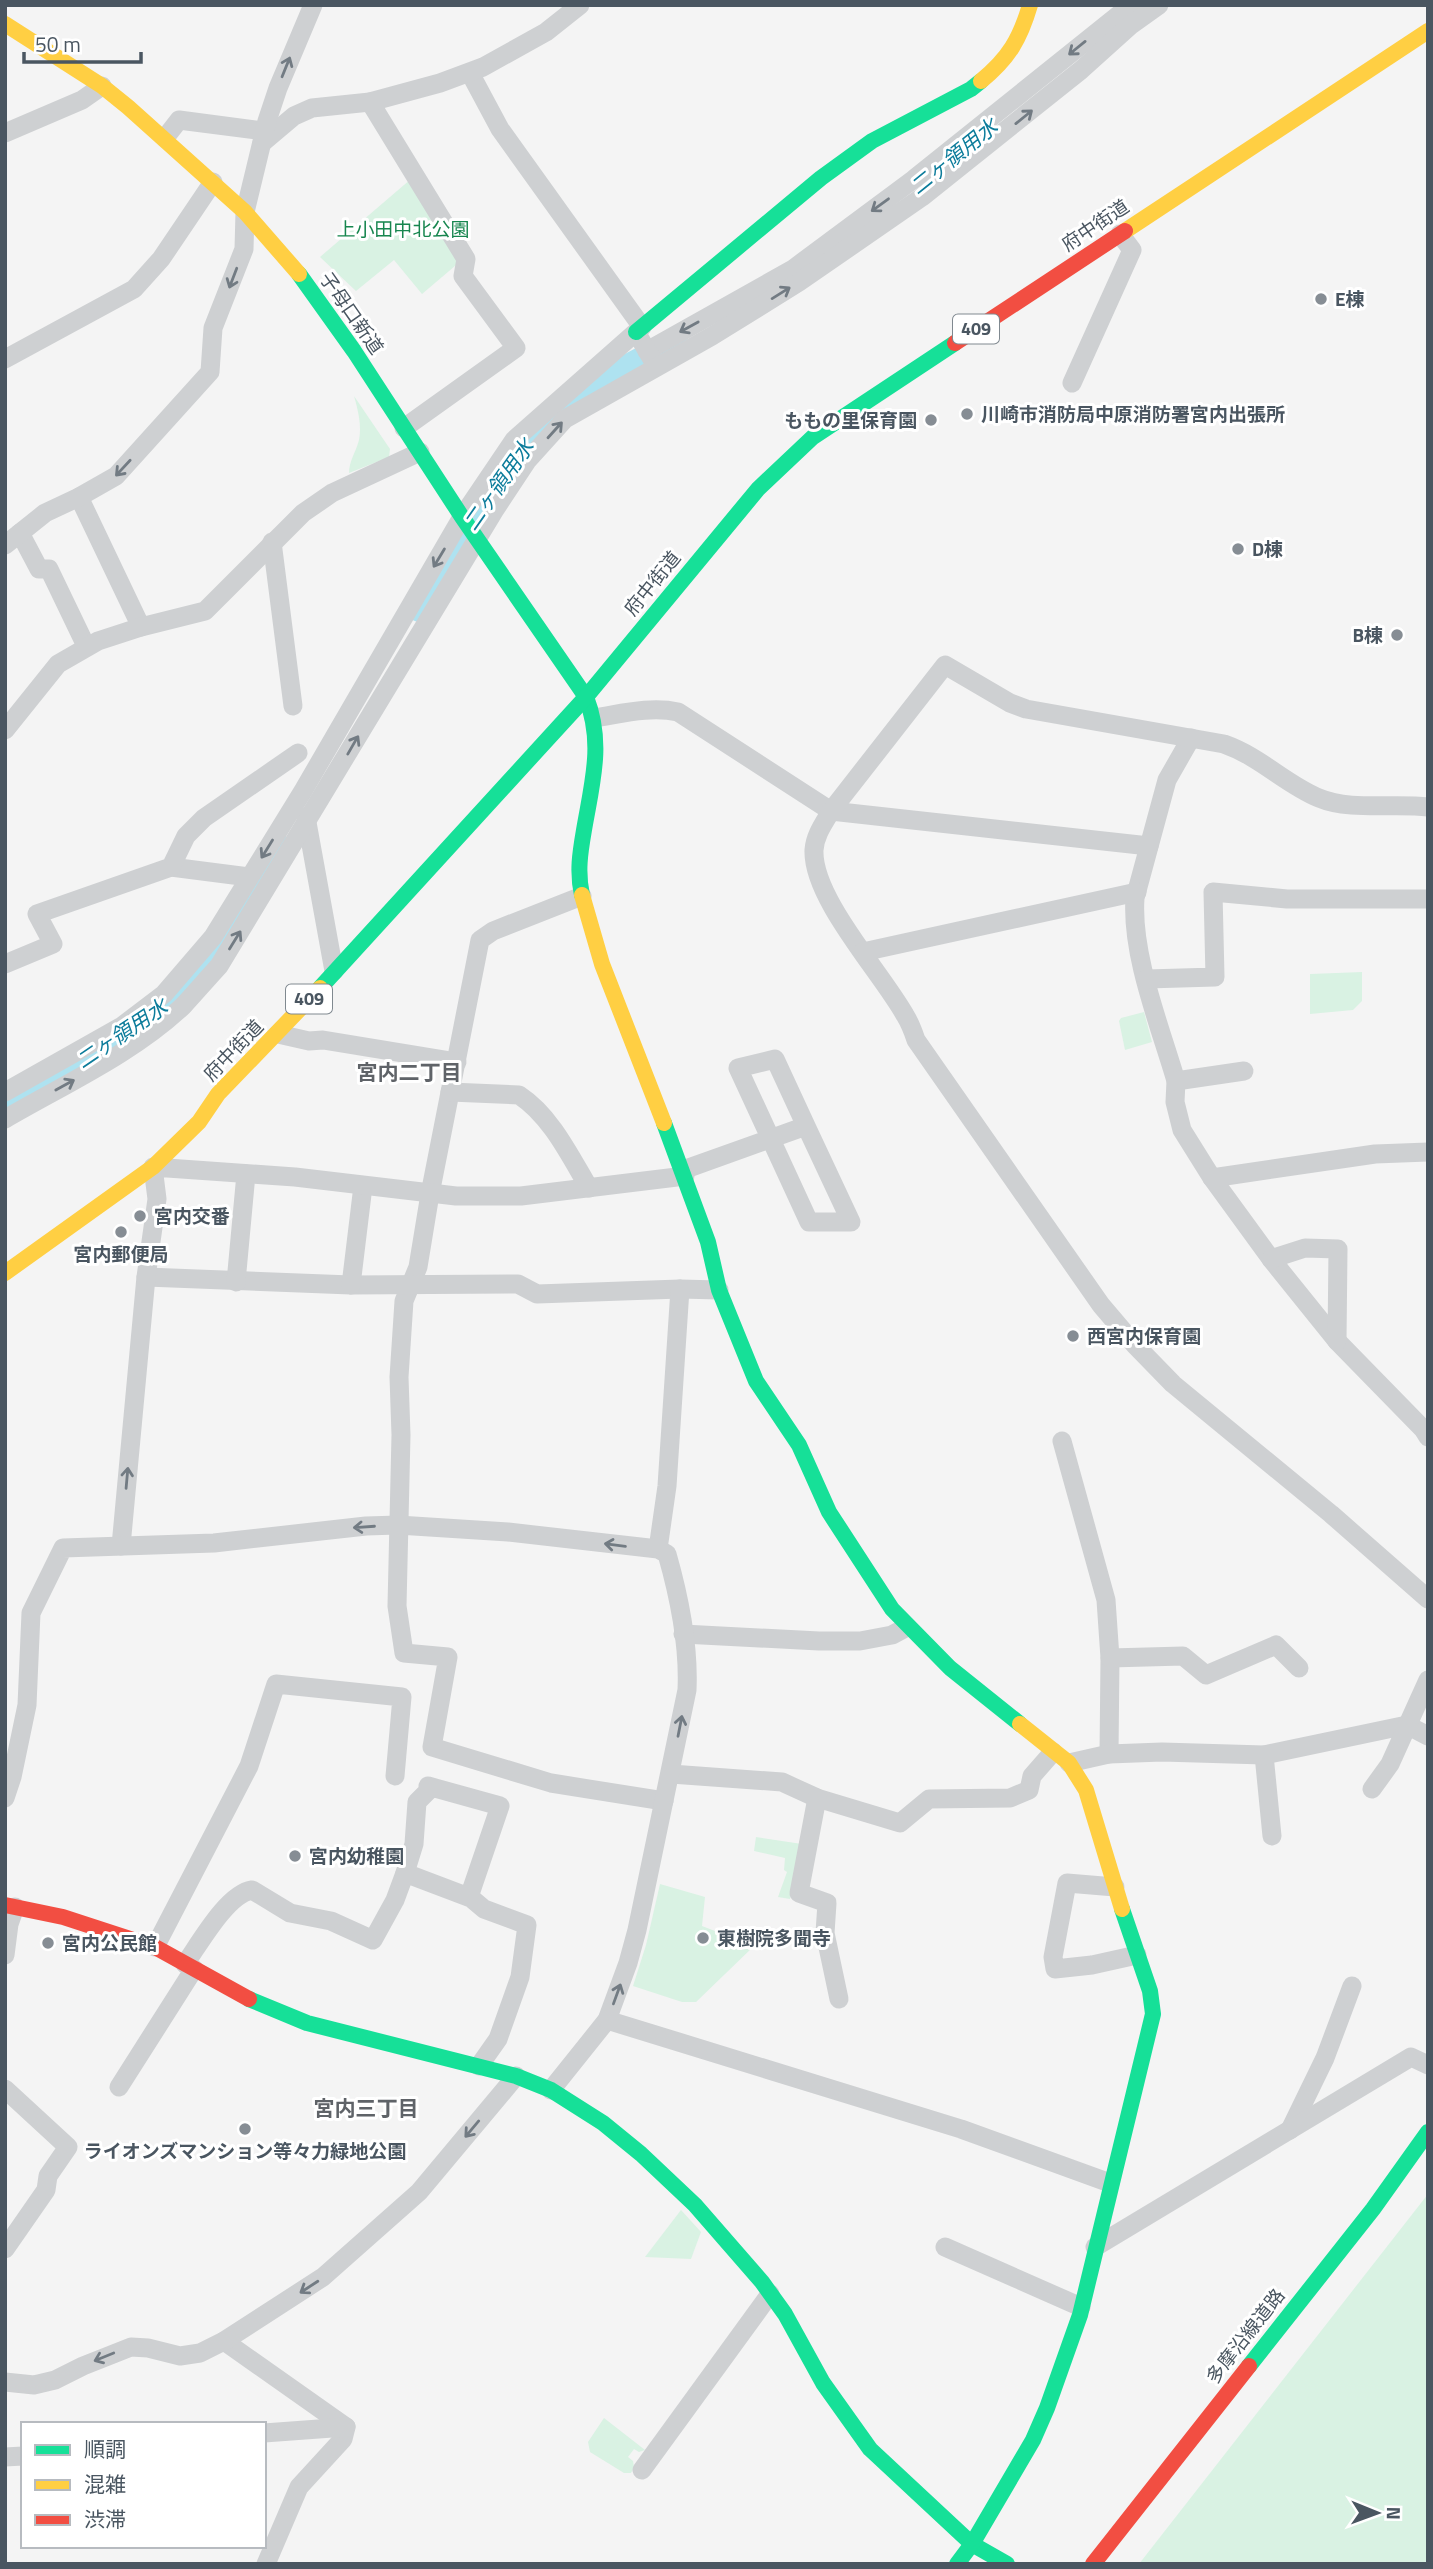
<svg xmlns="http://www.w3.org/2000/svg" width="1433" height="2569" viewBox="0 0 1433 2569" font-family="'Titillium Web','Noto Sans JP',sans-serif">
<rect width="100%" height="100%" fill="#f4f4f4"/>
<g fill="#d9f2e3">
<polygon points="411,179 462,260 422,294 394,260 356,291 320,257"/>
<path d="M354 396 390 449 389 457 349 473C349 461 356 452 359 440 362 426 358 410 354 396Z"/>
<polygon points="1362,972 1362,1001 1353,1010 1310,1014 1310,974"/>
<polygon points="1144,1012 1152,1042 1125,1050 1119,1021 1121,1018"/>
<polygon points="756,1837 802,1844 790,1899 778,1897 787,1872 784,1870 785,1858 754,1851"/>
<polygon points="660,1884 705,1897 702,1926 754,1946 696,2002 682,2002 633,1986 646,1945"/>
<polygon points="1428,2194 1428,2564 1139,2564"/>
<polygon points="681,2210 701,2232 691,2259 645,2257"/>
<polygon points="604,2418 645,2450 639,2452 634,2449 628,2457 633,2461 634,2467 631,2473 624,2473 590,2452 588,2442"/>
</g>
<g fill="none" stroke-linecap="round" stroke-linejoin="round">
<g stroke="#aee2f0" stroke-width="28">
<polyline points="420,608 511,462 534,435 575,396 674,344"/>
<path d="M5 1107C60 1075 130 1041 176 997 220 956 248 899 278 848"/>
</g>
<g stroke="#ced0d2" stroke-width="19">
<polyline points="470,73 500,129 642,327"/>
<polyline points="370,102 466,259 463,276 516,348 404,428"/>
<polyline points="5,133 82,100 102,86"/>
<polyline points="165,138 179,120 264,131"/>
<polyline points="262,143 294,116 312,108 370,102 440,83 483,67 546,32 580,5"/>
<polyline points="647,351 793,269 914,179 1131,5"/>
<polyline points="5,359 134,289 161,259 213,182"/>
<polyline points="1072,383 1132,250 1120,234"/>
<polyline points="79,497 141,627"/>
<polyline points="20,533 39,569 49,569 86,646"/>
<polyline points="272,542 293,706"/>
<polyline points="5,545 45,513 79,497 116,476 210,372 213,328 244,249 245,212 267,121 278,88 313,5"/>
<path d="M594 718C621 714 650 706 678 712L831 811 1149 846"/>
<polyline points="5,730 58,664 98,641 141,627 205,611 303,513 332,493 420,452"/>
<path d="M1191 738 1167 780 1135 898C1131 955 1160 1026 1176 1081L1175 1102 1182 1130 1212 1178 1271 1259 1337 1341 1423 1429 1428 1437"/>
<path d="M1428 807C1395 803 1349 811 1319 798 1285 784 1261 757 1224 744L1026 709 1010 703 945 665 831 811C824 823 815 835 814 850 812 898 881 972 905 1015 910 1023 913 1031 916 1040L1101 1305 1135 1345 1173 1384 1331 1514 1428 1599"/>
<polyline points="306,817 334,971"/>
<polyline points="171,867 249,877"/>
<polyline points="582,896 493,931 480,940 430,1194 418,1267 404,1301 399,1377 401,1435 397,1606 404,1653 448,1657 432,1747 551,1783 664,1801"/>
<polyline points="863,952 1137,892"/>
<polyline points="5,964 53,944 37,914 171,867 186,836 204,818 298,753"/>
<polyline points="1147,979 1215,977 1213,892 1287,899 1428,899"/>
<polyline points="278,1034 309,1041 323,1040 457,1062"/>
<polyline points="1176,1081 1244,1071"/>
<polyline points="5,1092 122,1026 164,994 213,937 303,791 462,517 514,440 636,332 656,366"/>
<path d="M450 1092 519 1095C551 1116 570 1156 589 1188"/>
<path d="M5 1119C65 1084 132 1054 183 1006 195 993 207 979 219 966L494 511 527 461 565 419 712 336 799 282 922 197 1081 70 1131 25 1159 5"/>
<polyline points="683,1170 806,1126 775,1059 738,1068 809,1222 851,1222 806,1126"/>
<polyline points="1212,1178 1375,1154 1428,1152"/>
<polyline points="1271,1259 1305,1248 1338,1249 1337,1341"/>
<polyline points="146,1277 351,1285 518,1284 537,1294 680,1289 719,1290"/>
<polyline points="236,1282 246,1174"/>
<polyline points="351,1285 363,1186"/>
<polyline points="1062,1441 1106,1600 1110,1658 1109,1754"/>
<polyline points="121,1546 146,1277 157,1199 153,1167 295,1177 456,1196 521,1196 685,1176"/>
<polyline points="658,1549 667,1486 680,1289"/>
<polyline points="683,1634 819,1641 860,1641 892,1635 907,1627"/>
<polyline points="1110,1658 1183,1656 1206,1675 1276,1645 1299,1668"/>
<polyline points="1264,1755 1272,1836"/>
<polyline points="1069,1763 1109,1754 1162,1752 1264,1755 1407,1725 1428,1736"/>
<polyline points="671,1774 782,1782 817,1798 900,1823 929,1799 1010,1798 1029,1790 1032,1776 1053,1752"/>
<polyline points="1372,1789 1390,1764 1428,1680"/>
<path d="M5 1798 12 1777 27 1705 31 1613 63 1548 214 1543 366 1526 398 1525 508 1532 658 1549 667 1554C679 1596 689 1646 687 1690L637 1930 628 1963 607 2020 551 2090"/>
<polyline points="817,1798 799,1893 827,1903 825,1933 839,1999"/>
<polyline points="1115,1887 1067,1883 1053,1957 1055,1969 1092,1965 1137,1955"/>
<polyline points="469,1897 500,1806 428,1786 428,1791 417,1802 414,1844 405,1873 471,1898 484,1909 527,1925 520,1977 498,2039 479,2066"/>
<polyline points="155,1947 249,1766 276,1684 402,1697 395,1776"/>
<polyline points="5,1955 9,1924 15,1907"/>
<path d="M185 1964C200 1943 227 1894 252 1890L290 1913 331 1921 373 1940 395 1900 405 1873"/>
<polyline points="607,2020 961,2129 1110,2183"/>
<polyline points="119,2087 194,1969"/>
<polyline points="5,2089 68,2147 48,2176 46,2190 5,2249"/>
<polyline points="1290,2130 1325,2058 1352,1986"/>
<polyline points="945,2247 1081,2307"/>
<polyline points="1095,2247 1411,2057 1428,2065"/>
<polyline points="224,2341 346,2427 343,2439 299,2487 266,2564"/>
<polyline points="5,2382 34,2385 55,2380 83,2366 131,2347 148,2348 180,2356 200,2353 224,2341 323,2277 419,2192 516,2076"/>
<polyline points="264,2433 346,2427"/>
<polyline points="5,2457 23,2456"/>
<polyline points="642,2470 770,2294"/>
</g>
<g stroke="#16e098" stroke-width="16">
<path d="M299 274 354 351 462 517 586 697C604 743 592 783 584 830 580 853 577 872 582 895"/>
<polyline points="636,332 821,178 872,141 971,89 981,81"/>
<polyline points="320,988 586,697 758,489 813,437 955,343"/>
<polyline points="664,1123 708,1242 719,1290 756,1381 799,1445 829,1512 892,1609 950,1668 1020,1724"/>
<polyline points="249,1999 307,2023 516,2076 551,2090 603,2123 641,2154 695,2205 762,2282 785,2314 823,2383 870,2449 972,2544 1007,2564"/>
<polyline points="1249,2366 1373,2209 1428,2132"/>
<polyline points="957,2564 972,2544 1033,2440 1047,2408 1080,2315 1153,2014 1150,1991 1122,1909"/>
</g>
<g stroke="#ffcf43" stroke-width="16">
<polyline points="5,24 102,86 128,107 245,212 299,274"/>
<path d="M981 81C1009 58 1020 39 1030 5"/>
<polyline points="1125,231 1428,31"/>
<polyline points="582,895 602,964 664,1123"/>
<polyline points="5,1273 153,1167 199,1122 218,1094 320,988"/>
<polyline points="1020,1724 1069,1763 1086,1790 1122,1909"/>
</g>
<g stroke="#f24e42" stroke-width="16">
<polyline points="955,343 1125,231"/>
<polyline points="5,1905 63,1917 155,1947 249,1999"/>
<polyline points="1093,2564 1249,2366"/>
</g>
</g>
<defs><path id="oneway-shaft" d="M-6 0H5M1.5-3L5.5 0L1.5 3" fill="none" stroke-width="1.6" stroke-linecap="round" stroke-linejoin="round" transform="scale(1.75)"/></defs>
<g stroke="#727b83">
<use href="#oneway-shaft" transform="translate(1077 48) rotate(141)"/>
<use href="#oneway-shaft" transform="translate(286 67) rotate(-68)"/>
<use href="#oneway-shaft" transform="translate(1024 117) rotate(-39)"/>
<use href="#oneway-shaft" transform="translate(880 205) rotate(144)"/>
<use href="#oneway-shaft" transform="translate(233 278) rotate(111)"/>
<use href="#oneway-shaft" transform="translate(781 293) rotate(-32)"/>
<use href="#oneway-shaft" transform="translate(689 327) rotate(151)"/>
<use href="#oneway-shaft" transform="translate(555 430) rotate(-48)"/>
<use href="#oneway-shaft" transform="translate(123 468) rotate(133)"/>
<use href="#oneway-shaft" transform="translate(439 558) rotate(121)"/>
<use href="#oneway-shaft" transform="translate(353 745) rotate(-60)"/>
<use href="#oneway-shaft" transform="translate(267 849) rotate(122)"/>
<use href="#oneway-shaft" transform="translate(235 940) rotate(-58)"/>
<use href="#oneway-shaft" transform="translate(65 1085) rotate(-29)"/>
<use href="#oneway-shaft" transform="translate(127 1478) rotate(-85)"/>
<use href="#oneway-shaft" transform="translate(364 1527) rotate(176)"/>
<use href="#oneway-shaft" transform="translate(615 1545) rotate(-173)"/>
<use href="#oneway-shaft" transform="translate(680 1726) rotate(-79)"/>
<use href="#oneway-shaft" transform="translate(617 1994) rotate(-70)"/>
<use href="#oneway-shaft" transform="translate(472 2129) rotate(130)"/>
<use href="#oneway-shaft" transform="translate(309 2287) rotate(147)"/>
<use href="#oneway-shaft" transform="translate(104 2357) rotate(158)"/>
</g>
<g fill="#868d94" stroke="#fff" stroke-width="2.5">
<circle cx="1321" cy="299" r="7"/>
<circle cx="967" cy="414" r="7"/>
<circle cx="931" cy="420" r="7"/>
<circle cx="1238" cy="549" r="7"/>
<circle cx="1397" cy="635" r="7"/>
<circle cx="140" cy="1216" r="7"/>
<circle cx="121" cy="1232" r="7"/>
<circle cx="1073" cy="1336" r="7"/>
<circle cx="295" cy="1856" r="7"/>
<circle cx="703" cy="1938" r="7"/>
<circle cx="48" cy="1943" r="7"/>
<circle cx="245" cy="2129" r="7"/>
</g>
<g text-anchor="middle" stroke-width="6" stroke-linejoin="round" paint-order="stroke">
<g fill="#fff" stroke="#808990" stroke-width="2">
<rect x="953" y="314.5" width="46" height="29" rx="5"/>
<rect x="286" y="984.5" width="46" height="29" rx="5"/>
</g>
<g font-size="18" font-weight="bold" fill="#4a5661">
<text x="976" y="335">409</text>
<text x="309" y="1005">409</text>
</g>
<g font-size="19" fill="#4a5661" stroke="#fff">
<text transform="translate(1095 225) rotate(-34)" y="7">府中街道</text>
<text transform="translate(352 313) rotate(55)" y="7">子母口新道</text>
<text transform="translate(652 583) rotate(-51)" y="7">府中街道</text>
<text transform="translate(233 1050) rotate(-46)" y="7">府中街道</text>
<text transform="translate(1245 2336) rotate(-52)" y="7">多摩沿線道路</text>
</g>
<g font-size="19" fill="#17864f" stroke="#fff">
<text x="403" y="236">上小田中北公園</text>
</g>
<g font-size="19" font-weight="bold" fill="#4a5661" stroke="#fff" text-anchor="start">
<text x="1335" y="306">E棟</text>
<text x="981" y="421">川崎市消防局中原消防署宮内出張所</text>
<text x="917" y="427" text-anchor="end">ももの里保育園</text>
<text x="1252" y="556">D棟</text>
<text x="1383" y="642" text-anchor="end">B棟</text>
<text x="154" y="1223">宮内交番</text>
<text x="121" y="1261" text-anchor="middle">宮内郵便局</text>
<text x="1087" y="1343">西宮内保育園</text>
<text x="309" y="1863">宮内幼稚園</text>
<text x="717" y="1945">東樹院多聞寺</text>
<text x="62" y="1950">宮内公民館</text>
<text x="245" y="2158" text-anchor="middle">ライオンズマンション等々力緑地公園</text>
</g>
<g font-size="21" font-style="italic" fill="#0c7c9b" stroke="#fff">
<text transform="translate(954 157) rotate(-39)" y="7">二ヶ領用水</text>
<text transform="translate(499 485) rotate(-55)" y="7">二ヶ領用水</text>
<text transform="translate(122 1034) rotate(-34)" y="7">二ヶ領用水</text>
</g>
<g font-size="21" font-weight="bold" fill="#5f6368" stroke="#fff">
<text x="409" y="1080">宮内二丁目</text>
<text x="366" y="2116">宮内三丁目</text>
</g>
</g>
<rect width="1433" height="2569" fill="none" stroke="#4a5661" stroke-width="14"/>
<rect x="21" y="2422" width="245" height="126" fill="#ffffff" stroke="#b7bbc0" stroke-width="2"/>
<rect x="35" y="2445" width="35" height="10" fill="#16e098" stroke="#b7bbc0" stroke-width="2"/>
<text x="84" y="2457" font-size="21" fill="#4a5661">順調</text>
<rect x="35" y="2480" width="35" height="10" fill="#ffcf43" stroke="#b7bbc0" stroke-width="2"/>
<text x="84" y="2492" font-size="21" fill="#4a5661">混雑</text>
<rect x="35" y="2515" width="35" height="10" fill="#f24e42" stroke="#b7bbc0" stroke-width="2"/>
<text x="84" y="2527" font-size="21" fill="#4a5661">渋滞</text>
<g transform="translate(1377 2513) rotate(91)" stroke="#ffffff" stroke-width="5" paint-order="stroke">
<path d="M0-5L12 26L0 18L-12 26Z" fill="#4a5661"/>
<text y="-10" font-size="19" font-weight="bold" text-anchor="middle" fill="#4a5661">N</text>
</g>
<path d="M24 52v10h117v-10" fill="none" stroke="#4a5661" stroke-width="3.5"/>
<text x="35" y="52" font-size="21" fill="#4a5661" stroke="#ffffff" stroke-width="5" paint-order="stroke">50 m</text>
</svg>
